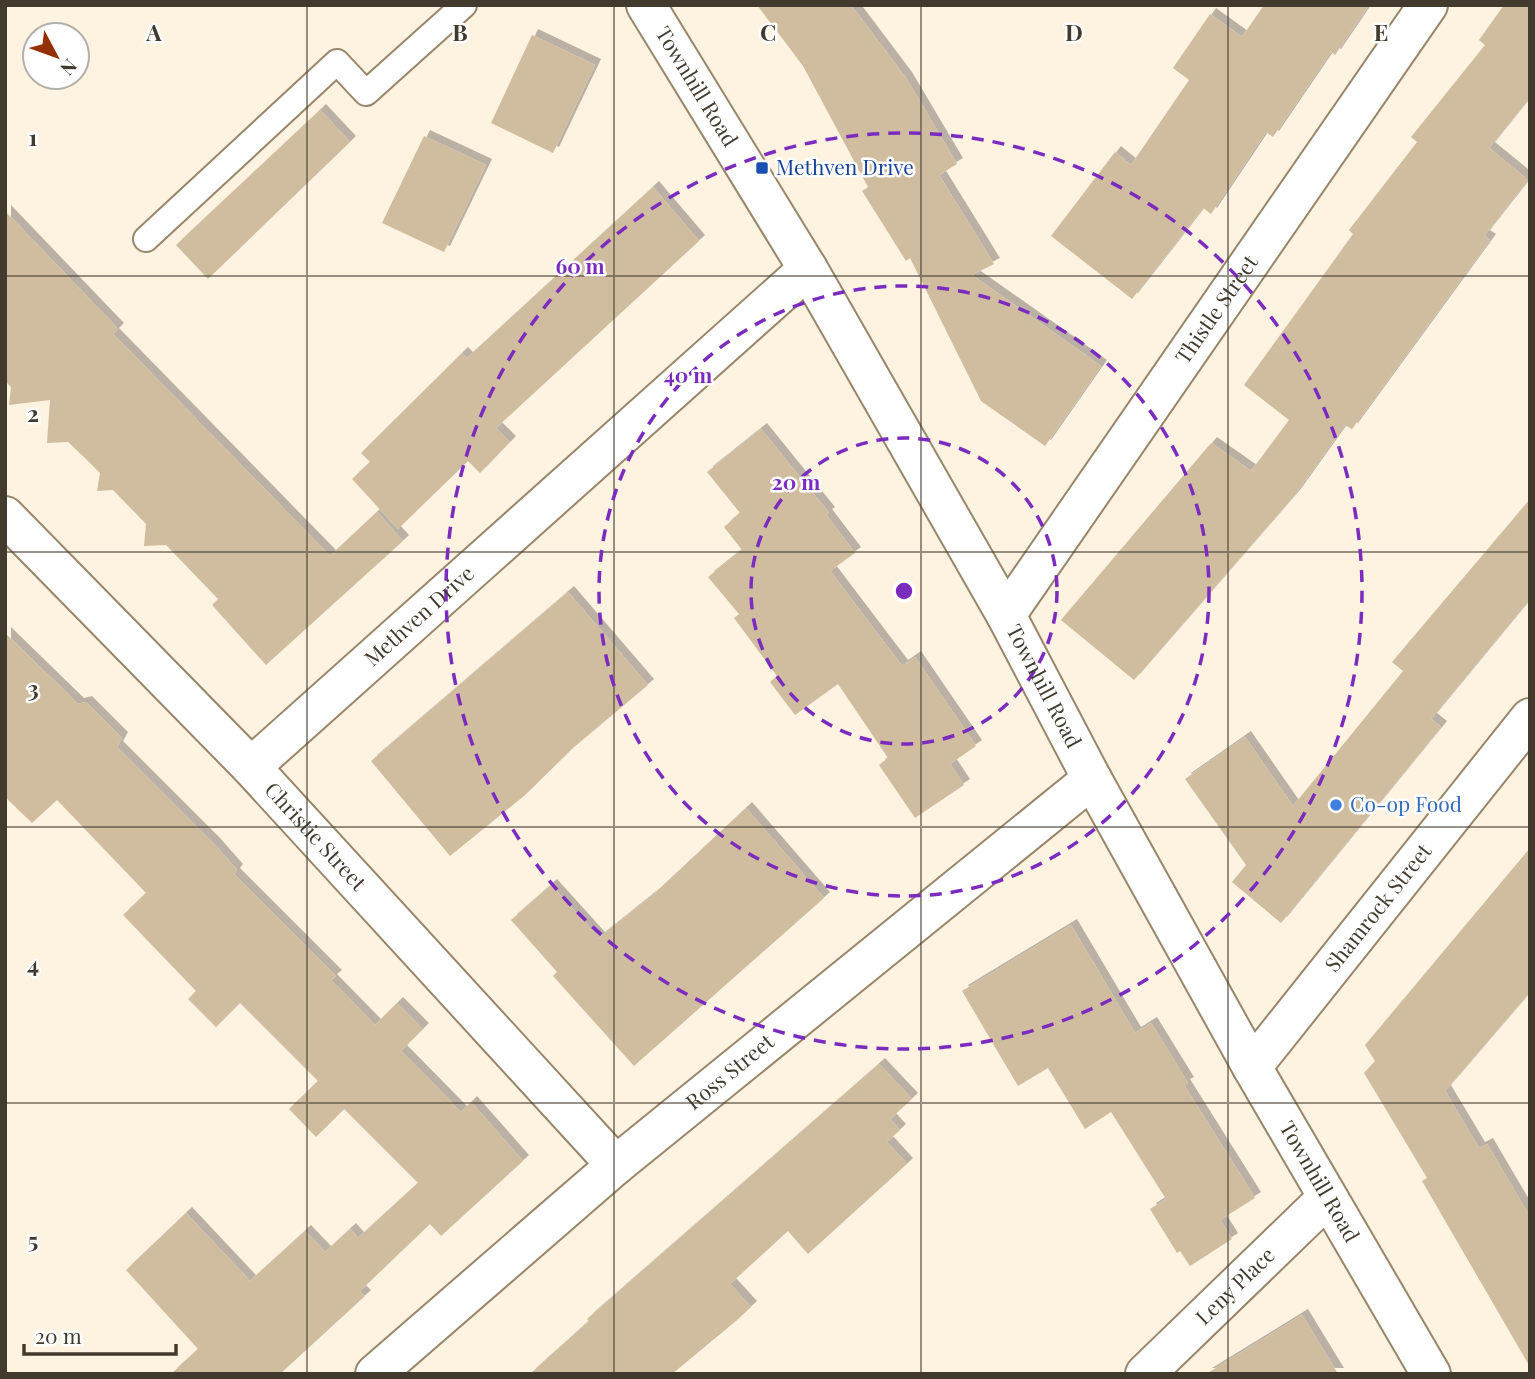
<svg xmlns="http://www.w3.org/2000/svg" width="1535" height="1379" viewBox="0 0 1535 1379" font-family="'Playfair Display',serif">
<defs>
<filter id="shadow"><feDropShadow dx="6" dy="-6" stdDeviation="0" flood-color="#0004"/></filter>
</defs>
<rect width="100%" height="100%" fill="#fef2e0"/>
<g fill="#d0bd9f" filter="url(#shadow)">
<polygon points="757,5 851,5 906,78 957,164 939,175 994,264 972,275 1101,366 1045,446 981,401 910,258 906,261 862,191 868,187 803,66"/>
<polygon points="1264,5 1369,5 1335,55 1331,52 1273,137 1266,132 1211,214 1203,208 1132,299 1051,236 1115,152 1131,165 1189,80 1173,68 1210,14 1242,37"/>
<polygon points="1504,5 1530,5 1530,97 1489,148 1528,180 1484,236 1490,240 1352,429 1345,425 1294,496 1134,680 1061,620 1211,443 1251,471 1289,420 1244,385 1353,234 1349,230 1417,142 1411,137 1485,45 1479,40"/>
<polygon points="532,35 595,65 553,153 491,123"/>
<polygon points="320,110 350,142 208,279 176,245"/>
<polygon points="424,136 486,165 444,252 382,223"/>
<polygon points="653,187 699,241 496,428 510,442 480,473 468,461 398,529 352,479 370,462 361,453 462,353 467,358"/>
<polygon points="5,211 118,329 113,334 330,556 377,512 403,541 266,665 212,605 218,599 166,545 144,546 146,524 113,490 97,491 100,473 85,458 68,442 47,443 50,400 9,405 11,387 5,381"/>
<polygon points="761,429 829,513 826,515 855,553 830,571 902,666 915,657 976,746 950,764 964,785 915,818 879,765 888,758 838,684 795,715 770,682 777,676 734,618 739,614 708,577 742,550 724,527 740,513 707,472"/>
<polygon points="1530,499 1530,599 1431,719 1441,727 1281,923 1232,882 1246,865 1185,779 1245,737 1293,806 1403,671 1392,662"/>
<polygon points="568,592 648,685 573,748 524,796 450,856 371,761"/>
<polygon points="5,633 78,704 86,702 122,738 117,747 214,844 237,870 234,874 336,976 331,980 375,1025 397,1003 423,1029 401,1051 461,1112 471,1102 523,1161 441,1236 430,1224 360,1291 365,1296 280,1374 171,1374 198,1349 126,1270 186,1213 250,1281 305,1231 325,1252 350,1229 358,1238 418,1183 344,1109 316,1137 289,1109 318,1081 240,1003 216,1027 188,999 196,991 123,915 146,893 57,800 32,823 5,797"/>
<polygon points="746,808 824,898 634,1066 553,976 557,972 511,920 551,885 599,938 654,894"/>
<polygon points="1530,848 1530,992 1445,1091 1479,1148 1487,1144 1530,1217 1530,1367 1422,1181 1427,1178 1364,1073 1375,1061 1365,1045"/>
<polygon points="1071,925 1135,1033 1151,1023 1188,1083 1184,1085 1255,1198 1220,1220 1232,1239 1190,1266 1180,1251 1177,1253 1150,1209 1166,1199 1111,1112 1085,1129 1048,1068 1018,1086 962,991"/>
<polygon points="879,1064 912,1099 890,1119 900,1130 887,1142 907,1164 808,1254 788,1231 730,1284 751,1307 736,1321 672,1374 530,1374 589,1321 587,1319"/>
<polygon points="1302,1315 1338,1374 1206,1374"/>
</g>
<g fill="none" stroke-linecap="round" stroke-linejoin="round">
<defs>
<polyline id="service" points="146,239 337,62 366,93 464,5"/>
<g id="minor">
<path id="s1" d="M5 516 251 767 616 1165"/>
<path id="s2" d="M1006 615 1428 5"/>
<path id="s3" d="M251 767 808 269"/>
<path id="s4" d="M1252 1067 1530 718"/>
<path id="s5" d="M375 1374 616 1165 1092 779"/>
<path id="s6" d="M1145 1374 1327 1198"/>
</g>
<g id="tertiary">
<path id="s7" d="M646 5 808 269 1006 615 1092 779 1252 1067 1431 1374"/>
</g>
</defs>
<use href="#service" stroke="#98866a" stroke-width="28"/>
<use href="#minor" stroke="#98866a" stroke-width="42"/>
<use href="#tertiary" stroke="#98866a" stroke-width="42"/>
<use href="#service" stroke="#fff" stroke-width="24"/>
<use href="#minor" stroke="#fff" stroke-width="38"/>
<use href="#tertiary" stroke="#fff" stroke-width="38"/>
</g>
<path fill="none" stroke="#413a2d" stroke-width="2" stroke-opacity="0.55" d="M307 5V1374M614 5V1374M921 5V1374M1228 5V1374M5 276H1530M5 552H1530M5 827H1530M5 1103H1530"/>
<g fill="none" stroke="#7b2cbf" stroke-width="3.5" stroke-dasharray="12 9">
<circle cx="904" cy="591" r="153"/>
<circle cx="904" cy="591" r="305"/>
<circle cx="904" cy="591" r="458"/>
</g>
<rect fill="#1a4fb4" stroke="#fff" stroke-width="2.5" x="755" y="161" width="14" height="14" rx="3.5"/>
<circle fill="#3f7fe0" stroke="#fff" stroke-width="2.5" cx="1336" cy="805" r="7"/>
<g text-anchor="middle" stroke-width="5" stroke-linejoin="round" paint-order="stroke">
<g font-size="21" fill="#413a2d" stroke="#fff">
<text dy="7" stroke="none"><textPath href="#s7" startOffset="96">Townhill Road</textPath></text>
<text dy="7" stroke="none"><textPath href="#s2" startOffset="371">Thistle Street</textPath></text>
<text dy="7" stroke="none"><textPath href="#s3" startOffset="226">Methven Drive</textPath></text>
<text dy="7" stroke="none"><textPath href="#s7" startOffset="789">Townhill Road</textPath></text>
<text dy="7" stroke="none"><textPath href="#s1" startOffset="446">Christie Street</textPath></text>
<text dy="7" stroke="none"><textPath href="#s4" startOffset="203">Shamrock Street</textPath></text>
<text dy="7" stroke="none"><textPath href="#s5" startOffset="466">Ross Street</textPath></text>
<text dy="7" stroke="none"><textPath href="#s7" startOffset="1356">Townhill Road</textPath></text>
<text dy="7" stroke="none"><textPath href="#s6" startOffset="126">Leny Place</textPath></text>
</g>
<g font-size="21" fill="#164399" stroke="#fff" text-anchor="start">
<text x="776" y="175">Methven Drive</text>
</g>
<g font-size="21" fill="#366cbe" stroke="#fff" text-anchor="start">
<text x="1350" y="812">Co-op Food</text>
</g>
</g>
<g font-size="23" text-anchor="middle" font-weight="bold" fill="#413a2d" stroke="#fff" stroke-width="5" stroke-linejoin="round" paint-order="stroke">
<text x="154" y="41">A</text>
<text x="460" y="41">B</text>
<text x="768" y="41">C</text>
<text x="1074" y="41">D</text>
<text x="1381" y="41">E</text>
<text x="33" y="146">1</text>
<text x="33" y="422">2</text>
<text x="33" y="697">3</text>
<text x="33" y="973">4</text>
<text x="33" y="1249">5</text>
</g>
<circle cx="904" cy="591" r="10" fill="#7b2cbf" stroke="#fff" stroke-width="3.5"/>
<g font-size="21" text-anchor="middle" font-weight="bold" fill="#7b2cbf" stroke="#fff" stroke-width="5" stroke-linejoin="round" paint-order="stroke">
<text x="580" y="274">60 m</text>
<text x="688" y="383">40 m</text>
<text x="796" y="490">20 m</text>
</g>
<rect width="1535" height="1379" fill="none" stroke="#413a2d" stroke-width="14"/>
<g transform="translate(56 56) rotate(131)"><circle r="33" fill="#ffffff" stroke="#b3b0ab" stroke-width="2"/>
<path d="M0-5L12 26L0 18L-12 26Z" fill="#952f04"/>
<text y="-10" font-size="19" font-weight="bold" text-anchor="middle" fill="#413a2d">N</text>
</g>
<path d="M24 1344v10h152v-10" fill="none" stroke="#413a2d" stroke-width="3.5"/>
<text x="35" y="1344" font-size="21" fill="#413a2d" stroke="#ffffff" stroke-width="5" paint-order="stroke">20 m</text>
</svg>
